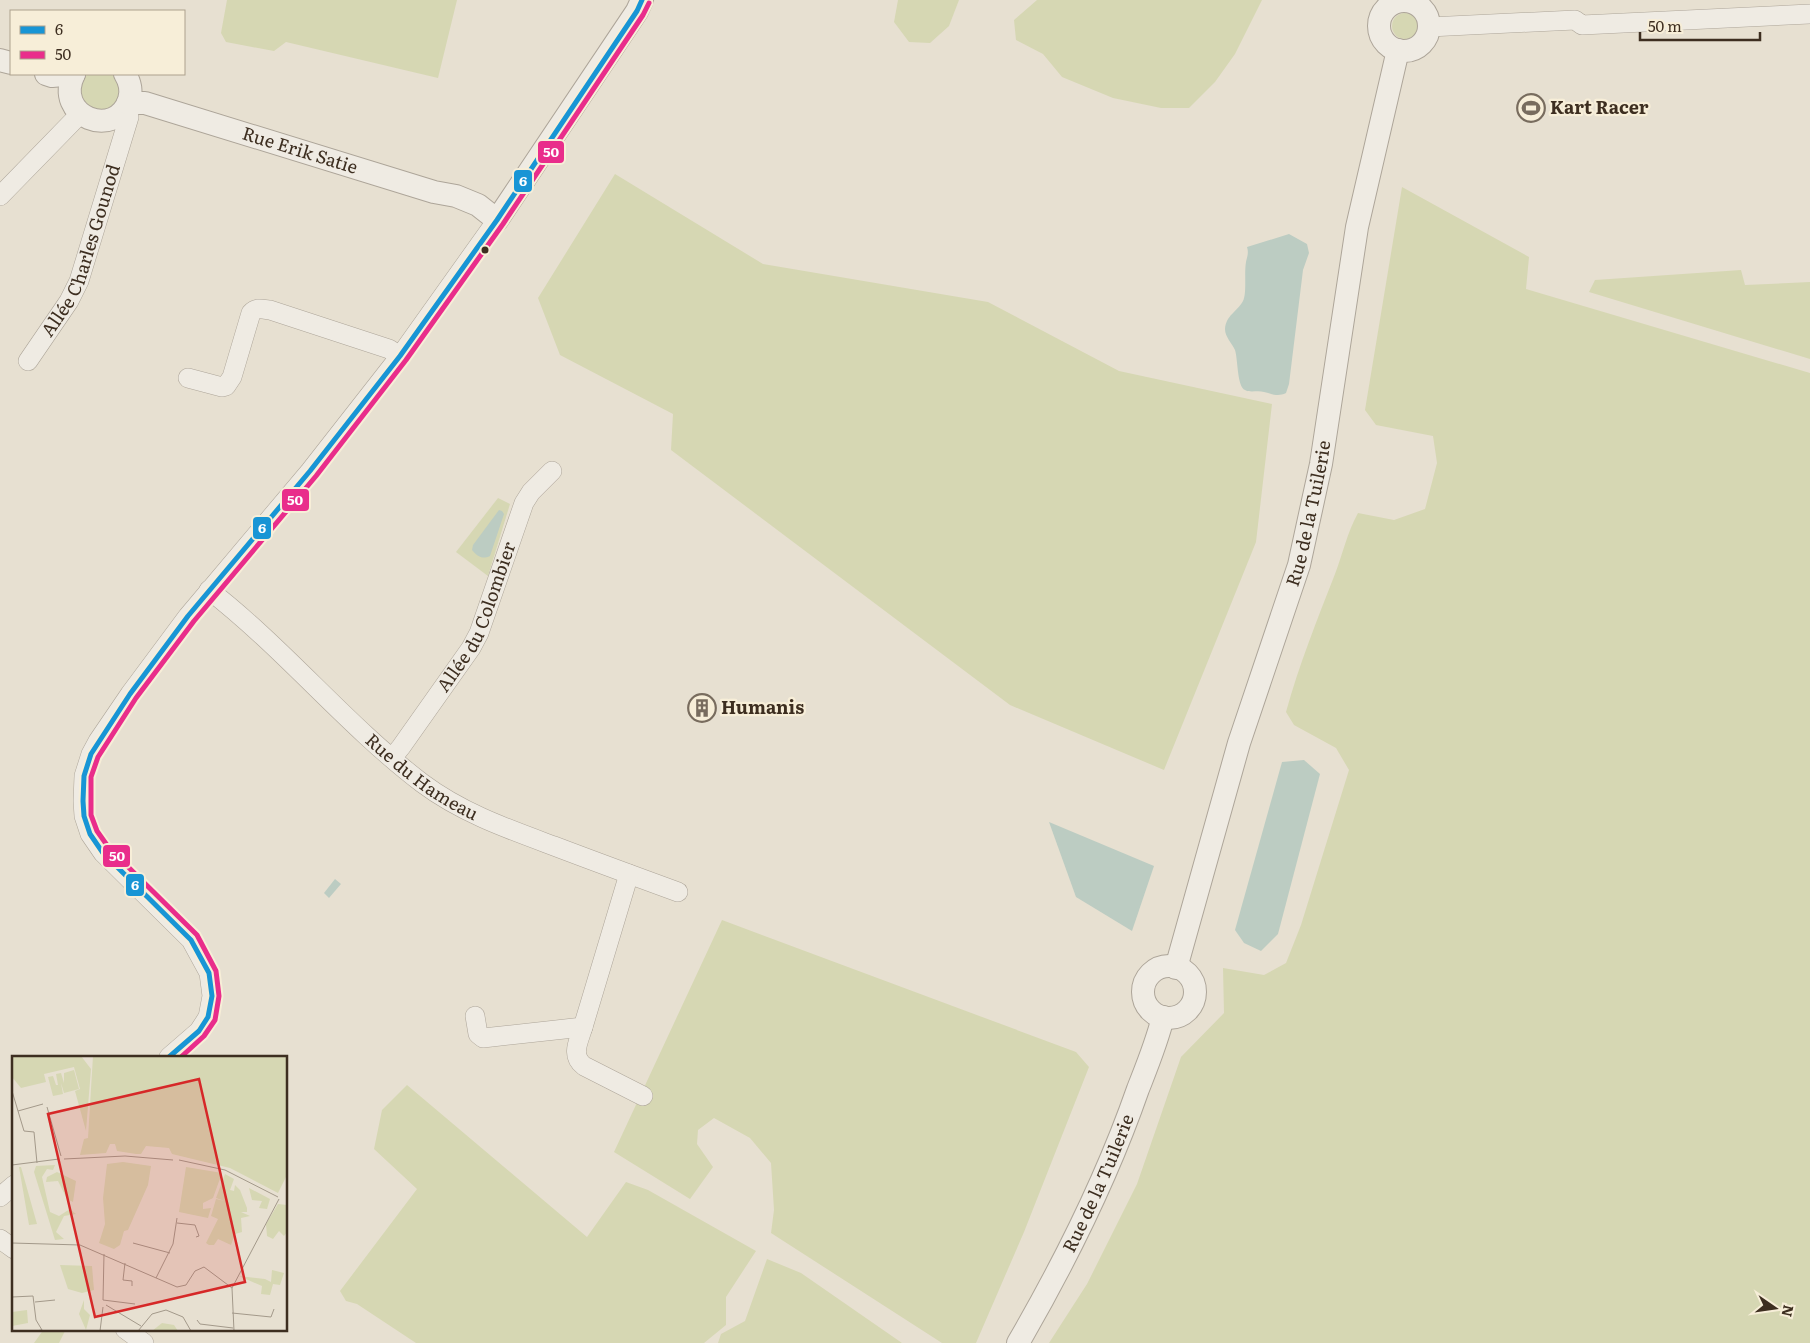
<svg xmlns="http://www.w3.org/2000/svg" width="1810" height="1343" viewBox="0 0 1810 1343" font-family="Literata,serif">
<rect width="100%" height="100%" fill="#e7e0d1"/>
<g fill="#d6d7b3">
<polygon points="227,0 457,0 438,78 286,42 274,51 226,42 221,33"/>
<polygon points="898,0 959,0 949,26 930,43 909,42 894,22"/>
<polygon points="1037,0 1262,0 1235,54 1215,82 1189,108 1161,108 1113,98 1062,77 1043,54 1016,40 1014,20"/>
<circle cx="1405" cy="26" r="13"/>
<path d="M85 74H112C125 86 119 111 100 110 95 110 89 107 84 105L79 85Z"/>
<polygon points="615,174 763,264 988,302 1119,371 1272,404 1256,542 1164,770 1010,705 671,450 673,414 560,355 538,298"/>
<path d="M1402 187 1529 257 1526 289 1810 373V1343H1049L1087 1284 1137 1184 1181 1057 1224 1013 1223 968 1264 975 1286 963 1301 925 1349 770 1336 748 1294 725 1286 712C1299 665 1317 620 1335 574 1343 553 1347 533 1358 513L1394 520 1425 509 1437 463 1433 436 1376 425 1365 410Z"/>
<polygon points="1741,270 1745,285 1810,282 1810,359 1589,292 1595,280"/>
<polygon points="498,498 510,504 488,576 456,552"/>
<polygon points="722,920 1076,1052 1089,1067 1024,1232 976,1343 942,1343 771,1233 774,1210 771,1163 750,1138 714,1118 698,1130 697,1144 713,1167 690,1199 614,1152"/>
<polygon points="407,1085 587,1237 626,1182 648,1190 756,1251 726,1297 726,1325 704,1343 416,1343 357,1304 346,1301 340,1291 417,1189 374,1149 382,1110"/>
<polygon points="767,1259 801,1273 902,1343 718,1343 721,1334 745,1321"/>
<polygon points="44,1329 66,1329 59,1343 34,1343"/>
</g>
<g fill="#bcccc2">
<path d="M1289 234 1307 244 1309 253 1303 270 1289 384 1286 393C1278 397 1272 394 1264 392 1258 390 1250 393 1245 390 1237 387 1238 359 1235 350 1232 343 1225 337 1225 329 1226 315 1237 312 1243 301 1247 293 1244 273 1246 262 1247 257 1249 253 1247 247Z"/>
<path d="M499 510 502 511 504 514 490 556C482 560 477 556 472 550L473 545Z"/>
<polygon points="1304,760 1320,774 1278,934 1261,951 1244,943 1235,930 1282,762"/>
<polygon points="1049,822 1154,866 1132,931 1076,897"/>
<polygon points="335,879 341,884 329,898 324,893"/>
</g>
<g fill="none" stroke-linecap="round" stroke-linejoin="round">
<defs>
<g id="minor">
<polyline points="1429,27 1575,20 1582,25 1810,14"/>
<polyline points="0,196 80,114"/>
<path id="s1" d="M28 361 69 301 79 281 129 117 126 105"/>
<path d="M188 378 222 387 226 386 232 377 251 313C256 307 262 309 270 310L389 349 400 356"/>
<path id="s2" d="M209 590C285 649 346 725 422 783 462 813 508 829 554 846 596 862 637 877 678 892"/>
<path id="s3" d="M392 758 401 747 471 648 479 633 524 503 531 492 552 471"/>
<polyline points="475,1016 478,1034 483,1038 583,1027 629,874"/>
<path d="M583 1027C579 1041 570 1055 584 1066L643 1096"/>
<polyline points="169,1057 199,1031 208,1017 212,996 209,973 191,940 103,853 90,834 84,816 83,801 84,776 91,754 98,741 130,694 188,616 310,471 400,356 497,220"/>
<polyline points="0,1197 14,1185"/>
<polyline points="0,1239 14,1249"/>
<polyline points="125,1329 144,1343"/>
</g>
<g id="tertiary">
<circle cx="1404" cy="26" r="25"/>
<polyline points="0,60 11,63"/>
<polyline points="46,74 52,76 74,74"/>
<path d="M74 74C53 117 116 140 129 100 132 91 130 82 125 74"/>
<path id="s4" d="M128 103H145L434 192 456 196 478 205 497 220 637 11 642 0"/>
<circle cx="1169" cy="992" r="26"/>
<path id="s5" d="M1176 968 1239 743 1299 565 1321 464 1357 227 1398 50"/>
<path id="s6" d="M1018 1343C1065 1262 1107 1178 1138 1089 1147 1066 1157 1042 1163 1017"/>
</g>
</defs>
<use href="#minor" stroke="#ada599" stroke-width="20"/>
<use href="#tertiary" stroke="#ada599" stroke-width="24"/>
<use href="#minor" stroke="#efebe3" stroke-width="19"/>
<use href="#tertiary" stroke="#efebe3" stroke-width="22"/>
<defs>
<polyline id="bus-1" points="169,1057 199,1031 208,1017 212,996 209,973 191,940 103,853 90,834 84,816 83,801 84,776 91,754 130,694 188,616 310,471 400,356 497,220 637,11 642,0"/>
<polyline id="bus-2" points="181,1057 204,1036 215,1020 219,996 216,971 197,935 109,848 97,831 91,815 91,777 98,757 136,698 194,621 316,476 406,360 503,224 643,15 649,3"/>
</defs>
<use href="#bus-1" stroke="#f7eed8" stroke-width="9"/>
<use href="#bus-2" stroke="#f7eed8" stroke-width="9"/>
<use href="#bus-1" stroke="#1895d5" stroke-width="5"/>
<use href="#bus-2" stroke="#e92d8b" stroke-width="5"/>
</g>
<defs>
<symbol id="stadium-ring" viewBox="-11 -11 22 22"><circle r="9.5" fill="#f7eed8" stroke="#786c5e" stroke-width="1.5"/><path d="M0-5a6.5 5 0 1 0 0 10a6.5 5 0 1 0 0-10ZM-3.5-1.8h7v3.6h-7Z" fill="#786c5e"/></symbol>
<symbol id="building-ring" viewBox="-11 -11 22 22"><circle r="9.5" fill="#f7eed8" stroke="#786c5e" stroke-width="1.5"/><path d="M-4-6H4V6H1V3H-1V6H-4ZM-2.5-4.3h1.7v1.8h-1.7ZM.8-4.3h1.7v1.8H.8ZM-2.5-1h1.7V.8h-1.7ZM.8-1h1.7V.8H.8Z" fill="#786c5e"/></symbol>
</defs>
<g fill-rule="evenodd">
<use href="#stadium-ring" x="1515" y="92" width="32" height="32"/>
<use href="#building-ring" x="686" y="692" width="32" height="32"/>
</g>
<circle fill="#3d2e20" stroke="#f7eed8" stroke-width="2" cx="485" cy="250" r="4.5"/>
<g text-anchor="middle" stroke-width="4.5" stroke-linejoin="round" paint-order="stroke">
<g font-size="18" font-weight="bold" fill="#3d2e20" stroke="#f7eed8" text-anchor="start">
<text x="1550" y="114">Kart Racer</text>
<text x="721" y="714">Humanis</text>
</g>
<g font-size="18" fill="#3d2e20" stroke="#f7eed8">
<text dy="6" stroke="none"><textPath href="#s4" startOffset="179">Rue Erik Satie</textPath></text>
<text dy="6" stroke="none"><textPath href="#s1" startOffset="124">Allée Charles Gounod</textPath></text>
<text dy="6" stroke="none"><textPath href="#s5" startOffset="474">Rue de la Tuilerie</textPath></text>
<text dy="6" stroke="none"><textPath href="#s3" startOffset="166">Allée du Colombier</textPath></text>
<text dy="6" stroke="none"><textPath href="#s2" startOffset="284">Rue du Hameau</textPath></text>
<text dy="6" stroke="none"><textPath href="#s6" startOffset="179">Rue de la Tuilerie</textPath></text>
</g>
</g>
<g transform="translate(12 1056)">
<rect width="275" height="275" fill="#e7e0d1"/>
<path d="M0 0H69L79 13 74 75 63 35 68 33 62 11 32 18 34 26 9 32 0 21ZM81 0H275V119L266 137 218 112 160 98 157 92 134 90 129 98H124L105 95 103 88H98L94 97 68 99 72 83 76 82ZM62 14 67 33 52 37 49 27 51 38 41 40 36 21 41 20 44 29H46L44 18 49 17 52 27V17ZM111 106 139 110 136 129 116 174 112 175 108 189 102 193 87 187 93 168 91 142 95 108ZM43 109 41 114 35 113 30 121 38 156 47 160 58 153 64 158 52 160 44 176 52 183 43 184 22 116 24 110ZM7 111H9L25 168 17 169ZM174 111 210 117 201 142 191 147V153L199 152 196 162 167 156ZM45 116 64 125 61 146 55 143 46 125 34 126 35 121ZM213 118 222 123 218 134 222 135 223 129 228 134 235 152V156H229L238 160 229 162 230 176 223 178 219 189 206 183 202 189H197L194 187 206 163 199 160 204 143 213 145 204 142ZM237 132 258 143 255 153 247 152 250 145 240 144ZM266 148 275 149V176L272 180 267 175 261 183 255 180 254 168ZM48 209 80 210 82 234 70 237 56 233ZM260 214 272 217 268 229 261 228 258 239 249 238 250 230 227 220 253 223 259 226ZM72 244V253L78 259 74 274 67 258ZM15 254 16 267 0 270V256ZM150 267 162 269 166 275H140Z" fill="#d6d7b3"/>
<path fill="none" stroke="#a3998a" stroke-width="1" d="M0 35 12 75 22 76 25 107M35 51 49 100M6 55 31 48M52 103 113 100 161 104M167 104 213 114 266 141M0 109 47 103M165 167 183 169 187 180 184 181M0 187 68 189 165 231 174 229 183 215 192 211 220 232M121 187 158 197M113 207 111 224 120 225V230M144 222 161 188 165 162M0 241 21 240 24 264 30 274 23 275M91 244 92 198M91 244 123 248M23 246 43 244M94 249 129 270M220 257 259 261 262 253M185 264 188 268 221 272M88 275 91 251M126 275 140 258 154 254 171 261 179 275M222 275 220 232 267 143"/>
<path fill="#d62828" fill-opacity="0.15" stroke="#d62828" stroke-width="2.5" d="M187 23 233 226 83 261 36 58Z"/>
<rect width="275" height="275" fill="none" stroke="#3d2e20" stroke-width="2.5"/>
</g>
<g stroke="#f7eed8" stroke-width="2">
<rect x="537" y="140" width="28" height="24" rx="5" fill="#e92d8b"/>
<rect x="513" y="169" width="20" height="24" rx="5" fill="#1895d5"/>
<rect x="281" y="488" width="29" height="24" rx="5" fill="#e92d8b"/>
<rect x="252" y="516" width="20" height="24" rx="5" fill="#1895d5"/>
<rect x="102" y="844" width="29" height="24" rx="5" fill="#e92d8b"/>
<rect x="125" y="873" width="20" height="24" rx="5" fill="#1895d5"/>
</g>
<g font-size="14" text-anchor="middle" font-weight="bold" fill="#fff">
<text x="551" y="157">50</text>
<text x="523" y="186">6</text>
<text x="295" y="505">50</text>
<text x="262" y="533">6</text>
<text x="117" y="861">50</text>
<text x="135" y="890">6</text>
</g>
<rect x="10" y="10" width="175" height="65" fill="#f7eed8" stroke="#ada18e"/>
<rect x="20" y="26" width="25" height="8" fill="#1895d5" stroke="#ada18e"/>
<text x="55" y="35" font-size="15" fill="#3d2e20">6</text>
<rect x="20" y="51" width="25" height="8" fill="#e92d8b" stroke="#ada18e"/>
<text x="55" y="60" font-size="15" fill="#3d2e20">50</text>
<g transform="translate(1775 1308) rotate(103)" stroke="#f7eed8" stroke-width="4" paint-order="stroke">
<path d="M0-4L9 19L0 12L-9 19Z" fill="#3d2e20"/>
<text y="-8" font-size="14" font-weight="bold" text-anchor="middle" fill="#3d2e20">N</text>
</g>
<path d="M1640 32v8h120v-8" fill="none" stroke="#3d2e20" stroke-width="2.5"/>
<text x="1648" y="32" font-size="15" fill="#3d2e20" stroke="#f7eed8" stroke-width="4" paint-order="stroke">50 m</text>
</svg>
